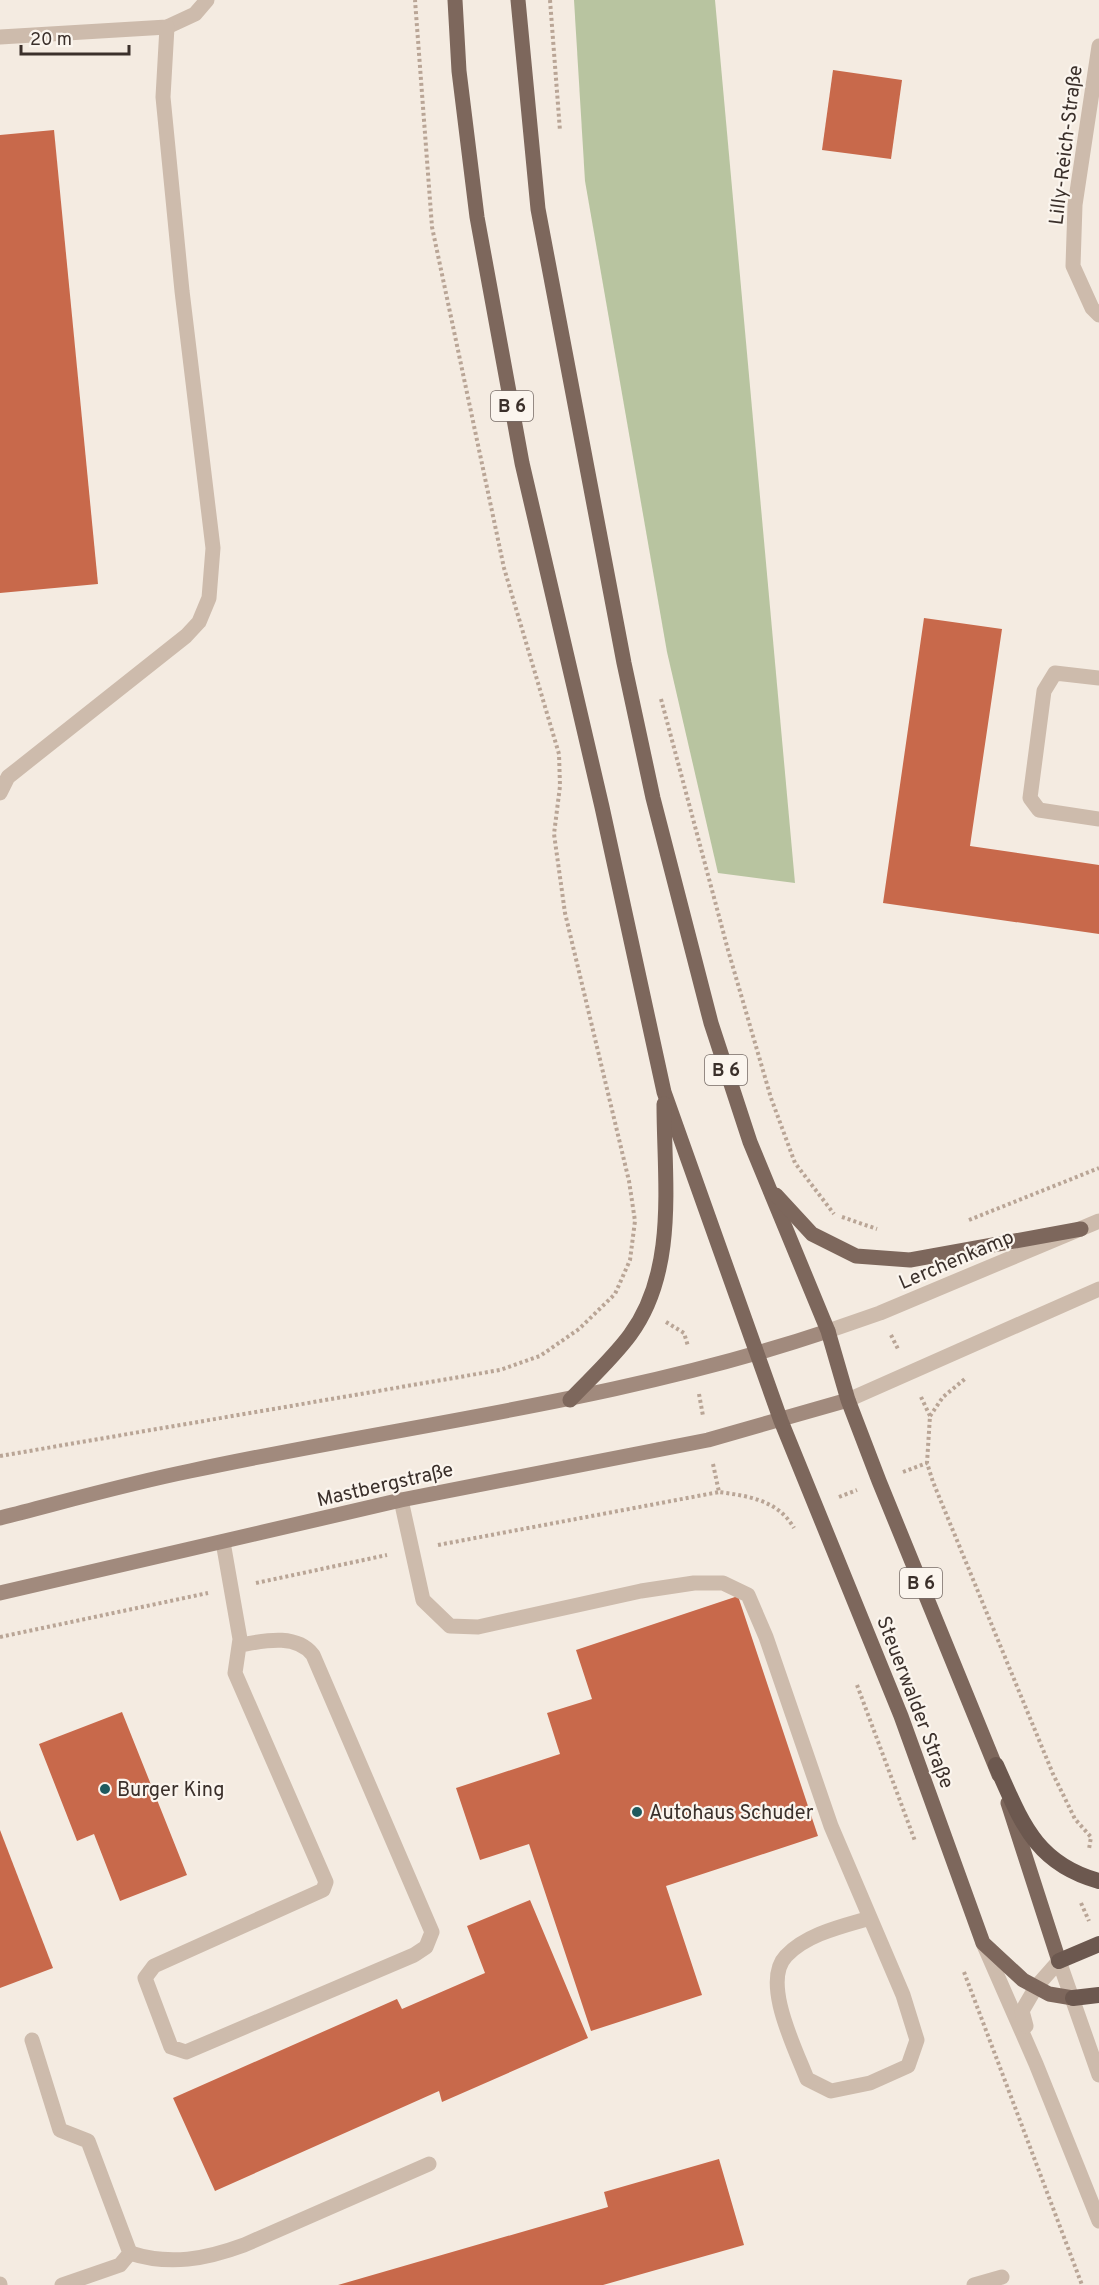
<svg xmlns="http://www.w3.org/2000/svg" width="1099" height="2285" viewBox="0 0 1099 2285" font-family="Overpass,sans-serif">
<rect width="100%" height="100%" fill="#f4ebe1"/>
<polygon fill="#b8c4a0" points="574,0 715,0 795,883 718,873 667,652 585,181"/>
<g fill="#c8694b">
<polygon points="833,70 902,80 891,159 822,150"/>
<polygon points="54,130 98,584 0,593 0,135"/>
<polygon points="924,618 1002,629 970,846 1099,865 1099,934 883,903"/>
<polygon points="738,1596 818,1836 666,1886 702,1995 591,2031 529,1844 480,1860 456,1788 560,1754 547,1713 592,1699 576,1650"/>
<polygon points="122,1712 187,1875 120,1901 94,1834 77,1841 39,1744"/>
<polygon points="0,1830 53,1968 0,1988"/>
<polygon points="530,1900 588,2038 442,2102 439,2091 215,2191 173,2098 397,1999 402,2009 485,1973 467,1926"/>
<polygon points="719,2159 744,2245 603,2285 338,2285 608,2207 604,2192"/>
</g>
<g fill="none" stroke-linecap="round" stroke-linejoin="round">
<g stroke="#b9a596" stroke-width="4" stroke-dasharray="3 3" stroke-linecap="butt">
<polyline points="550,0 560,131"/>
<polyline points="661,699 728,950 771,1098 795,1163 834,1214"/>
<polyline points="842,1217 877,1229"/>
<polyline points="969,1220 1099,1168"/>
<polyline points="666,1322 684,1333 688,1346"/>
<polyline points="891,1335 898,1349"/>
<polyline points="699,1394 703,1416"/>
<polyline points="921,1397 930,1416 927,1463 933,1482 1053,1774 1075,1819 1091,1837 1089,1849"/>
<polyline points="930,1416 943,1397 966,1378"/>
<polyline points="0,1456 500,1370 540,1356 579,1329 615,1294 630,1260 635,1221 629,1181 565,913 554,834 560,786 559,754 504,568 432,227 415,0"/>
<path d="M713 1464 719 1492C748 1496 778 1500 794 1528"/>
<polyline points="903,1472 927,1463"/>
<polyline points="839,1497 857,1490"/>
<polyline points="438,1545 719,1492"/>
<polyline points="256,1583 387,1555"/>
<polyline points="0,1637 208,1593"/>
<polyline points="857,1685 915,1841"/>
<polyline points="1081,1903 1089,1921"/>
<polyline points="964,1972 1082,2285"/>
</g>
<g stroke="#cdbbac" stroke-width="15">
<polyline points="0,37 167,27 195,14 207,0"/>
<polyline points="1099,678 1055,673 1044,691 1030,798 1039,810 1099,819"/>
<polyline points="0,793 8,777 186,636 199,622 209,598 213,548 182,291 163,97 167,27"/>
<path d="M401 1500 423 1600 450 1626 478 1627 641 1591 694 1583H723L748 1595 766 1637 831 1826 903 1995 917 2040 908 2066 870 2083 831 2091 807 2079C796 2050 761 1982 786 1956 806 1934 843 1926 870 1918"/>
<path d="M223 1542 240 1639 235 1673 326 1882 323 1890 154 1966 145 1978 171 2047 186 2052 414 1955 426 1947 432 1932 313 1655C296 1633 263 1641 240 1645"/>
<polyline points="32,2040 60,2130 88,2141 130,2253 120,2265 62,2285"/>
<path d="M130 2253C170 2266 206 2259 244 2245L429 2164"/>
<polyline points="0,2284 0,2285"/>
<polyline points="974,2285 1002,2277"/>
</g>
<polyline stroke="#cdbbac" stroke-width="15" points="1099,46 1075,205 1073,266 1092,308 1099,315"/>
<g stroke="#cdbbac" stroke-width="15">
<polyline points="828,1331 880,1313 1099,1221"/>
<polyline points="848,1400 1099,1289"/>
<polyline points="983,1943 1036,2064 1099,2221"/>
<polyline points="1026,2026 1022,2011 1036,1987 1059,1961 1099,2075"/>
</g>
<g stroke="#a18a7d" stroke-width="15">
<path d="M0 1518C63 1502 126 1484 190 1471 403 1425 620 1401 828 1331"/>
<polyline points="0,1593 401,1500 708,1440 848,1400"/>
</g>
<g stroke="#7d675c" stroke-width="15">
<polyline points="455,0 459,71 477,217 522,463 602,807 664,1092 781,1421 901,1716 983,1943 1023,1980 1049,1994 1073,1998"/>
<polyline points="518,0 538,209 624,663 653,798 711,1023 750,1142 828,1331 848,1400 879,1481 999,1775"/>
<polyline points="776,1195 812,1234 856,1256 910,1260 1081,1229"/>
<path d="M570 1400C590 1379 613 1358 630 1335 678 1270 664 1180 664 1104"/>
<polyline points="1008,1803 1059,1961"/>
</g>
<g stroke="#6c584f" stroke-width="16">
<path d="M996 1765C1021 1820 1034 1863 1099 1881"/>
<polyline points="1059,1961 1099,1944"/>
<polyline points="1073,1998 1099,1995"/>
</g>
</g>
<g fill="#1f5a5e" stroke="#fbf5ee" stroke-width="2">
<circle cx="105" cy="1789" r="6"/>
<circle cx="637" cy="1812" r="6"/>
</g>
<g text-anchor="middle" stroke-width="4.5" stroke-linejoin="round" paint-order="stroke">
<g fill="#fbf5ee" stroke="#756b66" stroke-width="1.5">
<rect x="491" y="391" width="42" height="30" rx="4.5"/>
<rect x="705" y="1055" width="42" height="30" rx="4.5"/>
<rect x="900" y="1568" width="42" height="30" rx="4.5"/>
</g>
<g font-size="18" font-weight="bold" fill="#3b302b">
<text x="512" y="412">B 6</text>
<text x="726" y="1076">B 6</text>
<text x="921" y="1589">B 6</text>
</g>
<g font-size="20" fill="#3b302b" stroke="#fbf5ee">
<text transform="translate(1065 145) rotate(-83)" y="7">Lilly-Reich-Straße</text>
<text transform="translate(956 1259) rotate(-23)" y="7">Lerchenkamp</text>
<text transform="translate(385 1484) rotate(-13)" y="7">Mastbergstraße</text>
<text transform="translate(916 1702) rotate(69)" y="7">Steuerwalder Straße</text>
</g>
<g font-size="20" fill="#3b302b" stroke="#fbf5ee" text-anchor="start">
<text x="117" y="1796">Burger King</text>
<text x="649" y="1819">Autohaus Schuder</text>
</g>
</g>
<path d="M21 45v9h108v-9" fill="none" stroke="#3b302b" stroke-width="3"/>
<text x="30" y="45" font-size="18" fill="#3b302b" stroke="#fbf5ee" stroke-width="4.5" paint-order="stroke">20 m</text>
</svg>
